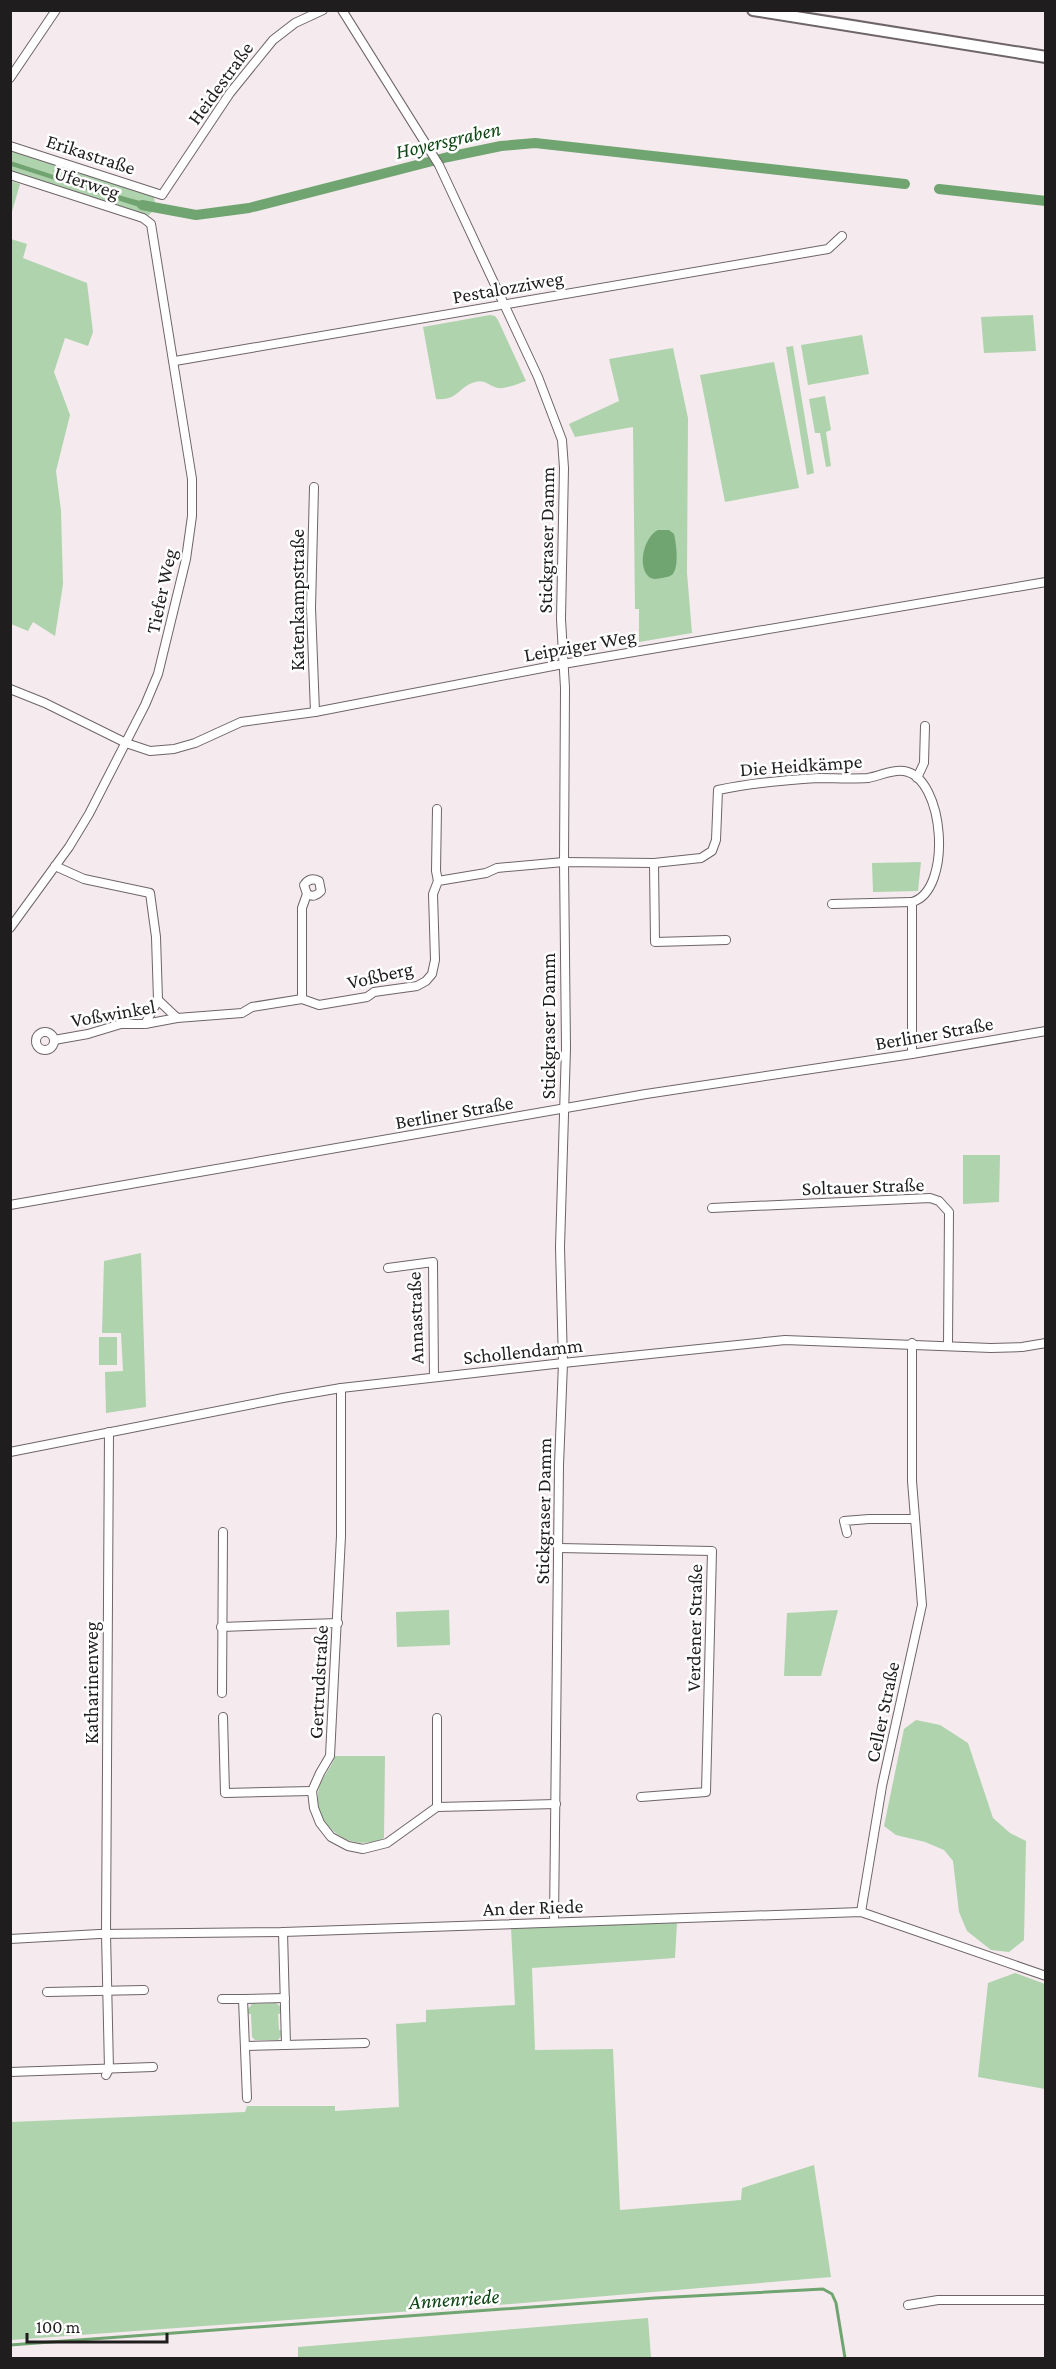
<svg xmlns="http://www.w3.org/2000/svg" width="1056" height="2369" viewBox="0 0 1056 2369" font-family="'Crimson Pro',serif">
<rect width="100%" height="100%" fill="#f5eaee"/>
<g fill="#aed3ad">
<polygon points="11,150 154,196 155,205 97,189 11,161"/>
<polygon points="11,166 153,211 148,216 11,172"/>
<polygon points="11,181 20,184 11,215 10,181"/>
<polygon points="11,239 27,244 23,258 87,283 93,332 88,346 65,338 54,372 70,415 56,471 61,511 63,584 55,636 33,622 28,631 11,624"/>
<path d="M490 315 495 316 498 320 526 381C517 384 507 389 498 388 489 386 485 379 475 382 458 387 458 401 436 399L423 327Z"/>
<polygon points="1033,315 1036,351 984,353 981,317"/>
<polygon points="862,335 869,374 808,385 801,345"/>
<polygon points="793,346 814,473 807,475 786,347"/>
<polygon points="673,348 688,418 687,573 692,633 639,642 639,609 635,609 633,427 575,437 569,424 619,401 609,359"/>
<polygon points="774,362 799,488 725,502 700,375"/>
<polygon points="825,396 831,430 826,432 831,466 826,467 820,433 815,433 809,399"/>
<polygon points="921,862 918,891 873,892 872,863"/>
<polygon points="963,1155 1000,1155 999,1202 963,1204"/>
<polygon points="141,1253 146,1407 106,1413 105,1372 123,1371 121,1333 102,1333 104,1261"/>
<rect x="99" y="1337" width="18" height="28"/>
<polygon points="449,1610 450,1645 397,1647 396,1612"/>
<polygon points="838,1610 821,1676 784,1676 787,1613"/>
<polygon points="916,1720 940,1725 968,1743 993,1818 1010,1833 1026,1841 1024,1940 1009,1952 991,1950 967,1931 959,1912 953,1861 944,1850 925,1842 896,1835 884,1826 904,1729"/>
<path d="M335 1756H385L384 1838C353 1854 314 1828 318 1793 320 1778 331 1770 335 1756Z"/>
<polygon points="677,1923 675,1958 532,1968 535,2050 613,2049 620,2210 741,2200 742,2188 814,2165 831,2277 511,2304 11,2340 11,2122 245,2112 247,2106 335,2106 335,2111 399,2107 396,2024 426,2022 426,2010 515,2005 511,1928"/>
<polygon points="1015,1973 1045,1984 1045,2089 978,2077 988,1983"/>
<polygon points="276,2003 282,2008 282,2013 278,2014 279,2030 282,2030 282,2035 278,2040 255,2040 252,2037 251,2014 248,2014 248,2009 252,2004"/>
<polygon points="648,2318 651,2358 298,2358 298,2347"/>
</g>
<g fill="#70a470">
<polygon points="11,161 97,189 155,205 153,211 142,208 11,166"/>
<path d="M658 530H669L674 534C676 543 679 563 674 572 672 577 666 577 662 578 657 579 652 580 648 576 637 564 645 536 658 530Z"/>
</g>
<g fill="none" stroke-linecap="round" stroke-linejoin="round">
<polyline stroke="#70a470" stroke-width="3" points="10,2345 655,2298 823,2289 832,2294 836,2303 845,2358"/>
<g stroke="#70a470" stroke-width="10">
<polyline points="939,189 1046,201"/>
<polyline points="142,205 196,215 249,208 448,157 501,146 535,143 905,184"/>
</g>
<defs>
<g id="minor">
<polyline points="342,10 439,165 538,377 562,440 564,468 561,619 565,688 564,862 566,1048 560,1247 563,1363 559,1465 554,1922"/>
<polyline points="10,78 56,10"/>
<polyline points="10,146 162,195 230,93 273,40 295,23 323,10"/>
<polyline points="10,175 143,218 151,224 192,479 192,516 186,559 158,674 145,705 89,814 69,847 10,928"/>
<polyline points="175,361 828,249 842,236"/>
<polyline points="314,487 311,608 315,712"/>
<polyline points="10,689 45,703 126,743 150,751 174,749 195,743 241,722 315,712 563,664 1046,582"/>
<polyline points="917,778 924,763 925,726"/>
<polyline points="437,809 436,871 438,881"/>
<polyline points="654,863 655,942 726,940"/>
<path d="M55 866 84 879 150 893 156 937 158 1000 177 1018 242 1013 252 1007 302 999 319 1005 367 997 374 992 417 986 426 981 432 974 435 960 433 894 438 881 486 873 497 868 564 862 654 863 701 858 712 851 716 840 718 790C751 783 784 780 818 778 834 778 851 779 868 778 880 776 892 769 904 771 945 777 953 891 912 902V1054"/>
<polyline points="832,904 912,902"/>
<path d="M302 999V908L307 894 304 885C308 879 313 878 319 881L321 891C316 896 313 897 307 894"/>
<polyline points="145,1024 158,1000"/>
<circle cx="45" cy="1041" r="9"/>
<polyline points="54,1040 88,1034 121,1024 145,1024 177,1018"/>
<polyline points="10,1205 646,1094 912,1054 1046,1031"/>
<polyline points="712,1208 930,1198 939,1201 949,1212 948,1345"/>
<polyline points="388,1268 433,1262 434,1377"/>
<polyline points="341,1388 341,1536 330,1756 320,1773 312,1791 314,1808 320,1823 331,1837 348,1846 363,1849 387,1843 437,1807 556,1804"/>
<polyline points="10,1452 283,1398 341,1388 563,1363 785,1340 991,1348 1022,1347 1046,1343"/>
<polyline points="847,1533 844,1521 869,1519 914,1519"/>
<polyline points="559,1548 712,1551 706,1792 641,1797"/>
<polyline points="221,1627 338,1623"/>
<polyline points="222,1693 223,1532"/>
<polyline points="223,1717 225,1793 312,1791"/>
<polyline points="437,1807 437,1718"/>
<polyline points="861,1912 882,1786 922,1605 912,1481 912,1343"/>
<polyline points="283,1932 286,2045"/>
<polyline points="10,1939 99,1934 283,1932 861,1912 1046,1976"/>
<polyline points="47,1992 144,1990"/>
<polyline points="222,1999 243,1999"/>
<polyline points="247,2046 365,2043"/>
<polyline points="10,2072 153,2067"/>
<polyline points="106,2075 109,2069 106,1934 109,1432"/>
<polyline points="247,2098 243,1999 285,1998"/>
<polyline points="908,2305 938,2300 1046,2300"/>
</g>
<polyline id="secondary" points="753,10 1046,57"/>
</defs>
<use href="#minor" stroke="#6e6568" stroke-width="10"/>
<use href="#secondary" stroke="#6e6568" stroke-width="14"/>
<use href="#minor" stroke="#fff" stroke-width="8"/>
<use href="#secondary" stroke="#fff" stroke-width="10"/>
</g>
<g text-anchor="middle" stroke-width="5" stroke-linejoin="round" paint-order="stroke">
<g font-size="20" fill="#201d1e" stroke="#fff">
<text transform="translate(220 83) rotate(-54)" y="7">Heidestraße</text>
<text transform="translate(91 154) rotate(18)" y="7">Erikastraße</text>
<text transform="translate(87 182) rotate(18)" y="7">Uferweg</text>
<text transform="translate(508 287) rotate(-10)" y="7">Pestalozziweg</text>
<text transform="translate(546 540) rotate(-89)" y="7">Stickgraser Damm</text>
<text transform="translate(161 591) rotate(-78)" y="7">Tiefer Weg</text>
<text transform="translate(297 600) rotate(-90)" y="7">Katenkampstraße</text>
<text transform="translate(580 645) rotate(-10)" y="7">Leipziger Weg</text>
<text transform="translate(801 765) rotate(-4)" y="7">Die Heidkämpe</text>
<text transform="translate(380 975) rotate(-13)" y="7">Voßberg</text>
<text transform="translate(113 1013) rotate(-10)" y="7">Voßwinkel</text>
<text transform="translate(548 1026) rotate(-90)" y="7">Stickgraser Damm</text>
<text transform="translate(934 1033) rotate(-10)" y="7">Berliner Straße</text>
<text transform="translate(454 1112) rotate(-10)" y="7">Berliner Straße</text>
<text transform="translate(863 1186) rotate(-2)" y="7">Soltauer Straße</text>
<text transform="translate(415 1318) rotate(-92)" y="7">Annastraße</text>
<text transform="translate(523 1351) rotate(-6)" y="7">Schollendamm</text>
<text transform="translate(543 1511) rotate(-89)" y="7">Stickgraser Damm</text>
<text transform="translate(694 1628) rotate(-89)" y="7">Verdener Straße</text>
<text transform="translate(318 1682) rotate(-87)" y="7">Gertrudstraße</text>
<text transform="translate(91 1683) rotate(-90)" y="7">Katharinenweg</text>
<text transform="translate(882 1712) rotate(-78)" y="7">Celler Straße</text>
<text transform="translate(533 1907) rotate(-2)" y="7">An der Riede</text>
</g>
<g font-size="21" font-style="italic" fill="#0c4612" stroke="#fff">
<text transform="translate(448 140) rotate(-13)" y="7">Hoyersgraben</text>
<text transform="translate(454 2299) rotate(-4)" y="7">Annenriede</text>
</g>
</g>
<rect width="1056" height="2369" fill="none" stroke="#201d1e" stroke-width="24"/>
<path d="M27 2333v9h140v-9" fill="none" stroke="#201d1e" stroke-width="3"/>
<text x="36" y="2333" font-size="18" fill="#201d1e" stroke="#ffffff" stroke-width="4.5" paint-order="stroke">100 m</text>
</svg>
